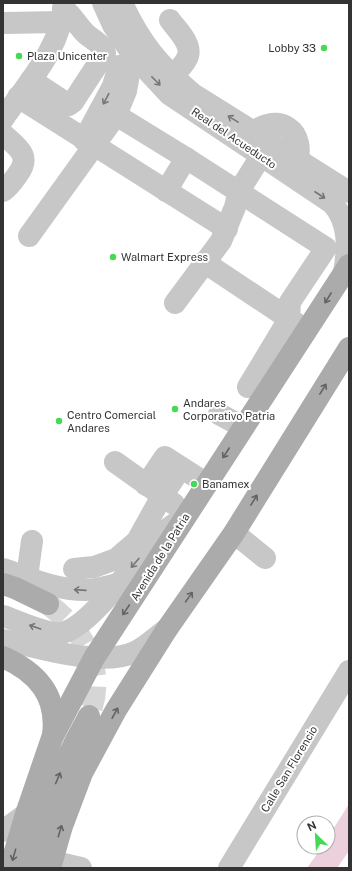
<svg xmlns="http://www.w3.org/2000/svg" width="352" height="871" viewBox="0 0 352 871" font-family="'Public Sans',sans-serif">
<rect width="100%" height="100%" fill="#fff"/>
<polygon fill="#ecd1dc" points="349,804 349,851 337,868 307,868 322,847 328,847 328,837"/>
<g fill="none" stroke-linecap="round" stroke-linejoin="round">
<path stroke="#d6d6d6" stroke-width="22" stroke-dasharray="22 11" stroke-linecap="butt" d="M48 604C85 632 107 669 89 716"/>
<g stroke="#c7c7c7" stroke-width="22">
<path d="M103 3 113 25 132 54 169 94 332 203C350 223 348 248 344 273"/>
<path d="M122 3C141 44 159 65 193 94L349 192"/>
<path d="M170 20C176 29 192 43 188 56 186 63 177 71 173 76"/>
<polyline points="3,23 61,22"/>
<path d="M31 80 69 105 73 102 105 53C103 44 91 39 85 33 77 25 73 16 63 8"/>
<polyline points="18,97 227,229"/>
<polyline points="116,115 186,158 326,248 290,302 289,319 248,387"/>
<path d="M3 119C27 84 62 47 64 3"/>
<path d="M3 134C17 147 32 155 18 174 13 181 10 186 3 191"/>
<path d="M246 139C275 107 312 130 294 170"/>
<polyline points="84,140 113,86 119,66"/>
<polyline points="166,191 186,158"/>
<polyline points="29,236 116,115 126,91 134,45"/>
<polyline points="204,262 300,326"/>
<polyline points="175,303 221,241 235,207 239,191 261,156"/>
<polyline points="219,414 243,427"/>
<polyline points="115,462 174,504"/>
<polyline points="146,485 165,457 207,484"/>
<polyline points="234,533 265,558"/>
<path d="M3 569C29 578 57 590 85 590 96 590 108 586 118 584"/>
<polyline points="74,569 94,567 116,559 137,541 162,496 181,468"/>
<polyline points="27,577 32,541"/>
<path d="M3 616C18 621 46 635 61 633 87 630 133 565 151 544 160 534 172 525 184 518"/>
<path d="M3 640C39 647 101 668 135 652 146 647 157 636 167 629"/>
<polyline points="3,831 26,814"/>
<polyline points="51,861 81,868"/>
<polyline points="229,868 349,671"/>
</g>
<g stroke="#ababab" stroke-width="22">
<polyline points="3,584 15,588 48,604"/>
<path d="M3 657C37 672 58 696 53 735"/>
<polyline points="10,868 26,814 52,738 94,658 349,265"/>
<path d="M28 868C41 814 62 764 89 716"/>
<polyline points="50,868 62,826 82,773 116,710 167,629 234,533 349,348"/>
</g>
</g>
<defs><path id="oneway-shaft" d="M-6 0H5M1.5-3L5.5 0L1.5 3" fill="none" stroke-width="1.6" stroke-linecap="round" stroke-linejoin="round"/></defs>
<g stroke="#767676">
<use href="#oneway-shaft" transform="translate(156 81) rotate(45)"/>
<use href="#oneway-shaft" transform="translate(106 99) rotate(118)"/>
<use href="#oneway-shaft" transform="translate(233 119) rotate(-148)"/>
<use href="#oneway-shaft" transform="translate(320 195) rotate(33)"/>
<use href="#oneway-shaft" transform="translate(135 563) rotate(130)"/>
<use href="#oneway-shaft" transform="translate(80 590) rotate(-176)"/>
<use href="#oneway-shaft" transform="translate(35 627) rotate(-161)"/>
</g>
<g stroke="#636363">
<use href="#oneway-shaft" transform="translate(328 298) rotate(122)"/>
<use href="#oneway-shaft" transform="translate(323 389) rotate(-58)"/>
<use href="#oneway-shaft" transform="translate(226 453) rotate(123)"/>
<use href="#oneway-shaft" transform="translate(254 500) rotate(-58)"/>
<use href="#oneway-shaft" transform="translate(189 597) rotate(-55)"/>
<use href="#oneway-shaft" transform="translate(126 610) rotate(124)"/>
<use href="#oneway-shaft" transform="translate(115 713) rotate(-61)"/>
<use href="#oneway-shaft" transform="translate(58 778) rotate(-67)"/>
<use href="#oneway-shaft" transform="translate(60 831) rotate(-73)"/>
<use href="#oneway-shaft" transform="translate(14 855) rotate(106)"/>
</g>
<g fill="#45d956" stroke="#fff" stroke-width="1.5">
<circle cx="324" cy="48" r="4"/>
<circle cx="19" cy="56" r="4"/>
<circle cx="113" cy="257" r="4"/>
<circle cx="175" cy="409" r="4"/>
<circle cx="59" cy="421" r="4"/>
<circle cx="194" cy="484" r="4"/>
</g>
<g text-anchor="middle" stroke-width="4" stroke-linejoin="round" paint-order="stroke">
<g font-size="11" fill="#333" stroke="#fff" text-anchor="start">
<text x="316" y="52" text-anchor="end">Lobby 33</text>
<text x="27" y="60">Plaza Unicenter</text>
<text x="121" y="261">Walmart Express</text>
<text x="183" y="407">Andares<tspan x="183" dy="13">Corporativo Patria</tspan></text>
<text x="67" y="419">Centro Comercial<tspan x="67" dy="13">Andares</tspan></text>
<text x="202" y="488">Banamex</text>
</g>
<g font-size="11" fill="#333" stroke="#fff">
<text transform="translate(234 138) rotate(34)" y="4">Real del Acueducto</text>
<text transform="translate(160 557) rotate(-58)" y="4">Avenida de la Patria</text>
<text transform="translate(289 769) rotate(-59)" y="4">Calle San Florencio</text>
</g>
</g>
<rect width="352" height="871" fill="none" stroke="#333333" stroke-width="8"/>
<g transform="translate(316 835) rotate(335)"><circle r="19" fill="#ffffff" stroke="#adadad"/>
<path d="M0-3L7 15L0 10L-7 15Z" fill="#45d956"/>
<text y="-6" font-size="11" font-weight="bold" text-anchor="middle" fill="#333333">N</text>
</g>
</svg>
